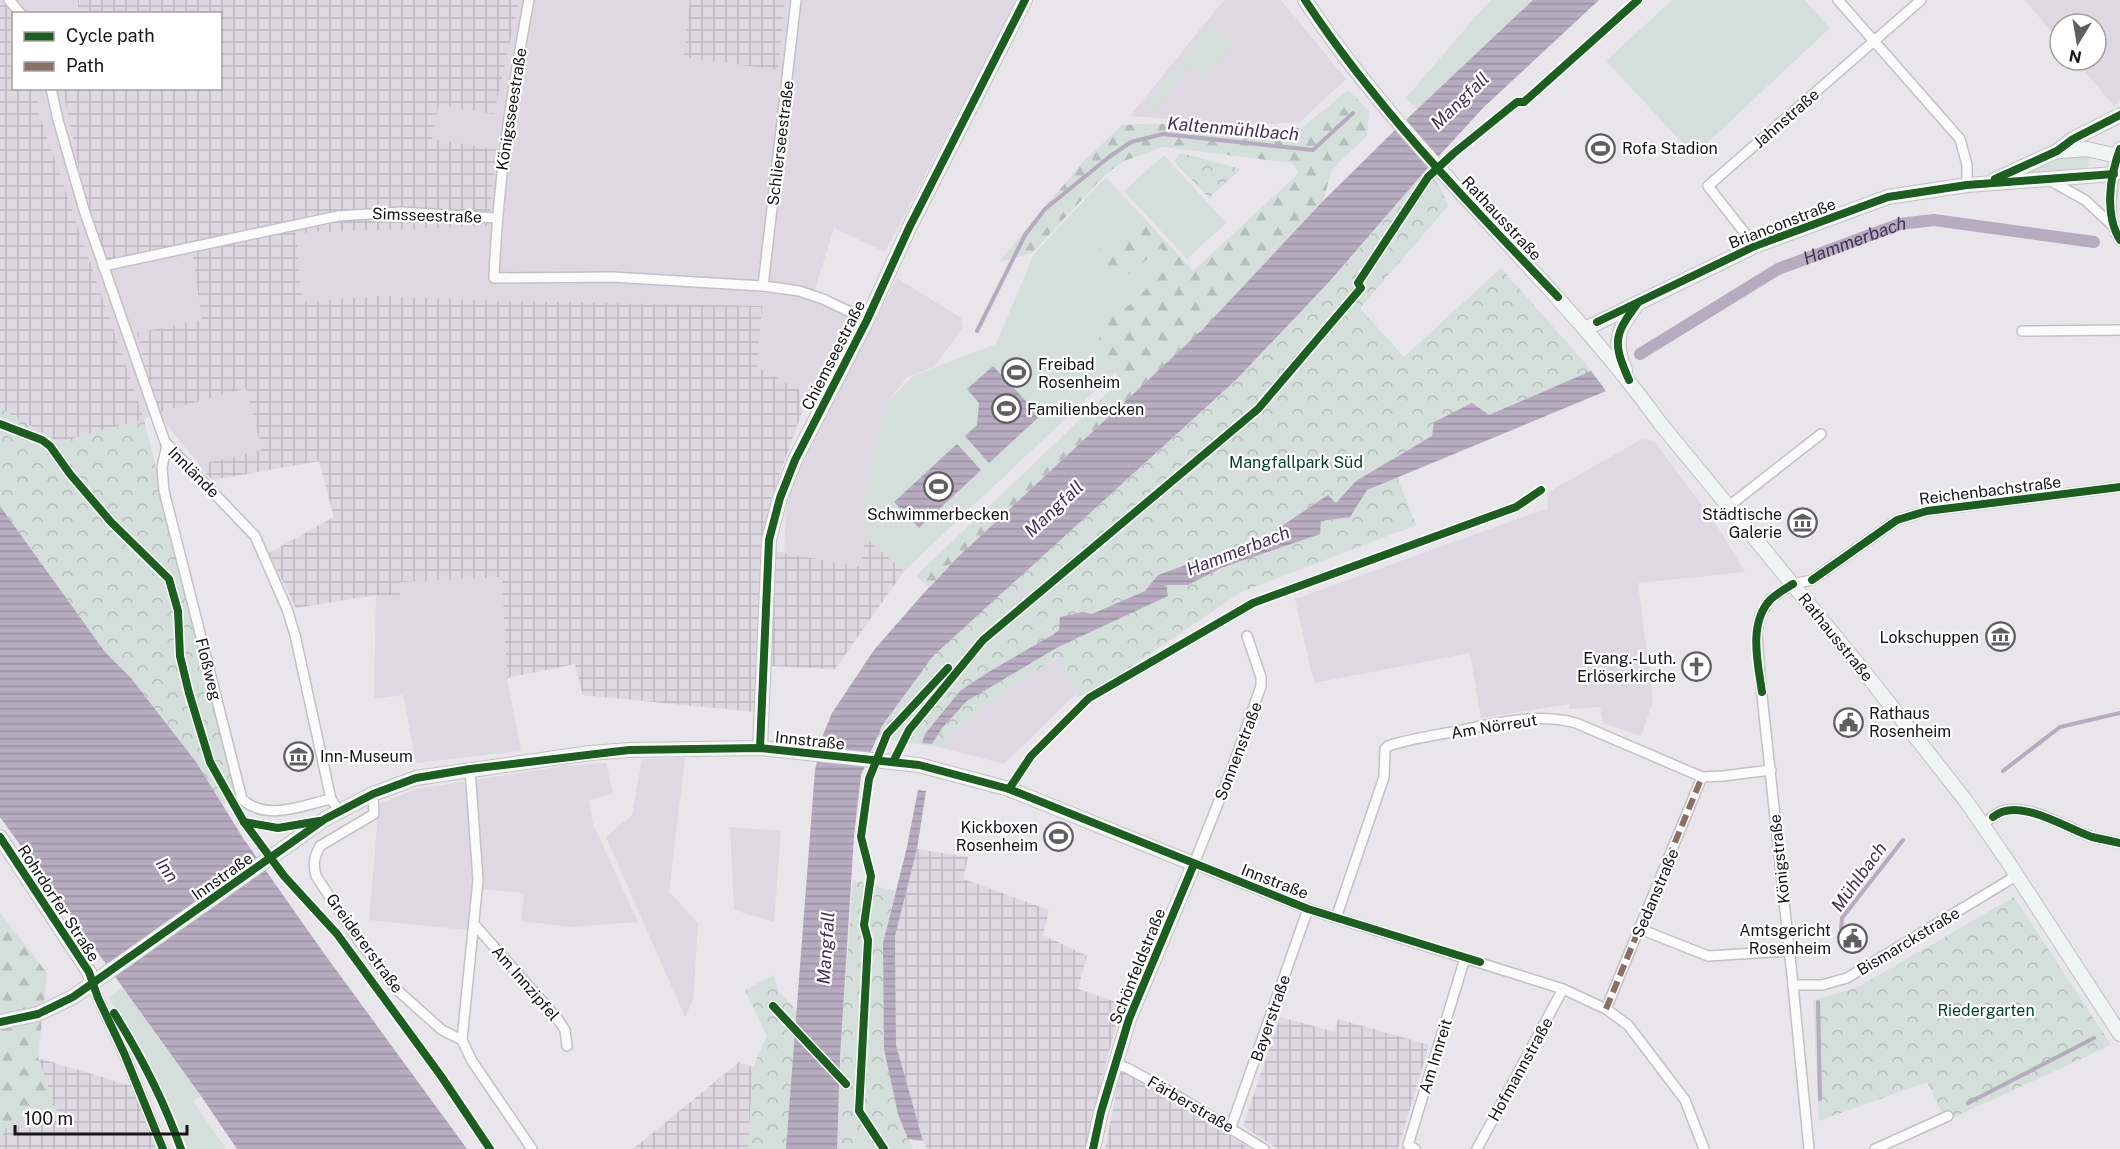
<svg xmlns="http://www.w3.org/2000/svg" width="2120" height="1149" viewBox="0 0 2120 1149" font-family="'Public Sans',sans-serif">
<defs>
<pattern id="industrial-grid" width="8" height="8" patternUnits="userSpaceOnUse" patternTransform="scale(1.5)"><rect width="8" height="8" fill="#ddd8e1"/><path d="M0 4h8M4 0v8" fill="none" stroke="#bdb8c0"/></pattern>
<pattern id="forest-firs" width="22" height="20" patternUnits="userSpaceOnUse" patternTransform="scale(1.5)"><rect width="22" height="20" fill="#d4deda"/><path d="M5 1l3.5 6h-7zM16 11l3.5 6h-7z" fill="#b5beba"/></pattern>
<pattern id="park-crowns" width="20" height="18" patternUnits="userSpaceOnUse" patternTransform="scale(1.5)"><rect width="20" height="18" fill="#d4deda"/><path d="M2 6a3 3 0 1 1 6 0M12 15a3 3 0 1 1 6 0" fill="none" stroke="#b5beba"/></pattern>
<pattern id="water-rules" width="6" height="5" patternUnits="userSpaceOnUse" patternTransform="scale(1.5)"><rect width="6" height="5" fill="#b6abbf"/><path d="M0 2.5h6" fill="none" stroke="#9c92a3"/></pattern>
</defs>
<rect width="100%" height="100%" fill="#e8e6ea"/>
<g fill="#ddd8e1" fill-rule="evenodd">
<path d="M0 0H1017L885 252 834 228 813 296 852 314 808 395 772 496 763 549 784 553 787 500 800 469 897 278 961 318 963 327 934 367 908 377 886 403 866 538 904 571 835 669 770 666 756 712 583 695 575 664 507 678 521 751 416 763 403 695 374 699 376 595 296 608 269 553 334 517 319 461 212 480 157 413 144 419 59 442 0 408ZM14 14H220V88H14Z"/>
<polygon points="1224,0 1281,0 1346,79 1300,122 1248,125 1130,116"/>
<polygon points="2025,0 2120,0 2120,99 2114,106 2075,60 2096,60 2096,24 2060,24 2060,42"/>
<polygon points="1642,439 1655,442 1719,529 1745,572 1638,583 1653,701 1641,736 1603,723 1600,707 1570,709 1569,704 1481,718 1470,653 1314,683 1295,599 1548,508 1547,493"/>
<polygon points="1059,657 1076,694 1004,764 939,747 993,699"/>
<polygon points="685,758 669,892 698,923 693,1000 685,1017 606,837 632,815 642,759"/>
<polygon points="606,763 613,794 589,800 593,824 638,922 569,927 521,921 524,893 472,888 468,930 369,920 379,804 416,789 564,766"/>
<polygon points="730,827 781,831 774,922 734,910"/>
</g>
<g fill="url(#industrial-grid)">
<polygon points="0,0 3,0 13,19 14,88 36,89 39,114 144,419 59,442 0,408"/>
<polygon points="78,0 519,0 494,114 439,105 432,139 496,149 488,226 296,233 302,302 379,296 500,301 762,306 757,367 808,395 772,496 763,549 860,567 866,538 904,571 835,669 770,666 756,712 583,695 575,664 507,678 502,577 400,582 400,595 376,595 296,608 269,553 334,517 319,461 212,480 198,465 262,450 246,388 157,413 137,333 202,320 191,244 105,260 82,184 63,89 220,88 220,14 79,13"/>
<polygon points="690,0 785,0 778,70 684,57"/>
<polygon points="917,849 968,857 963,879 1049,910 1043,935 1087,956 1078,989 1122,1004 1105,1066 1087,1149 927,1149 923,1141 896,1045 895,936"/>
<polygon points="1280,1017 1335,1032 1338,1019 1429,1045 1398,1149 1278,1149 1243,1126"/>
<polygon points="38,1058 132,1086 156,1149 0,1149 0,1139 5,1128 59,1118"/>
<polygon points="739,1062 753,1067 748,1149 633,1149"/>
<polygon points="1121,1069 1251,1149 1105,1149"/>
</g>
<g fill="#d4deda">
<polygon points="1492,0 1533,0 1418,109 1406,98 1484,7"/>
<polygon points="1672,0 1804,0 1830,28 1694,155 1606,61"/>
<polygon points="1211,23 1235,42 1206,78 1190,66 1154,111 1146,105"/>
<polygon points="1164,155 1226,223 1187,259 1124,191"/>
<polygon points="2077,155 2089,156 2088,169 2022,175 2067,156"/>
<polygon points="1106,177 1193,271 1117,370 904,571 866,538 862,505 886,403 913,376 996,344 1034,254"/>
<polygon points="123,988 201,1096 193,1101 226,1149 188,1149 172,1109 109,997"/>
</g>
<g fill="url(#forest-firs)">
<path d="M1348 90 1369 111 1367 136 1332 169 1323 201 1204 328 958 557 929 587 916 576 1120 381 1110 361 1100 348 1098 327 1132 303 1172 263 1161 248 1129 274 1112 279 1095 263 1102 246 1145 219 1193 271 1299 173 1292 163 1163 147 1124 161 1105 175 1032 253 999 262 1083 162 1122 125C1180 121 1242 129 1302 128Z"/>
<polygon points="0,913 47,973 38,1058 59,1118 6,1128 0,1139"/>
</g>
<g fill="url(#park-crowns)">
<polygon points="1181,153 1241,169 1209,198 1174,161"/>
<polygon points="1426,170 1440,186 1448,206 1360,308 1404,357 1501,268 1584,362 1606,391 1397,476 1416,525 1241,592 1104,685 1078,697 1058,657 993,699 939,747 876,738 882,726 933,656 1236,380 1331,281"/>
<polygon points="0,408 59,442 144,419 236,797 223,805 170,728 131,678 105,652 0,506"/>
<polygon points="853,880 895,891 883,943 898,1114 913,1149 748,1149 753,1067 767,1036 745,990 774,975 778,991 840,1056"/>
<polygon points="2014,897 2111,1045 1946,1121 1927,1082 1819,1121 1813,1000 1856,988"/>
</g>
<g fill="url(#water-rules)">
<polygon points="1533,0 1599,0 1484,107 1426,170 1330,281 1236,380 933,656 882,726 861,775 854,836 840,1057 837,1149 786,1149 815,770 823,735 832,713 874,650 923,594 958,557 1204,328 1323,201 1391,134"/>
<polygon points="993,366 1040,416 989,463 965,436 977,425 979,403 967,389"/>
<polygon points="1591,371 1606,391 1367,490 1350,517 1321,521 1320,534 1221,568 1188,585 1166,585 1168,596 1058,647 967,701 942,728 932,744 922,743 925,734 960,691 987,673 1054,634 1059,630 1060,617 1083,612 1092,614 1145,591 1158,575 1267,536 1328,495 1336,503 1356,481 1432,436 1434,422 1472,403 1489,415"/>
<polygon points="957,444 981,470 919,528 894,502"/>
<polygon points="0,506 105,652 131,678 196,762 243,838 323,952 467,1149 237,1149 201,1096 0,817"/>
<polygon points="918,790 926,791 917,849 895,936 896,1045 923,1141 908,1139 898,1114 884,1049 883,943 907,847"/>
</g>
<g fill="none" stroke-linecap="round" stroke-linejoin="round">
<g stroke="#b6abbf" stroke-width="4">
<polyline points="977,331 1025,235 1045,209 1109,157 1131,142 1163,134 1313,150 1353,113"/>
<polyline points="2003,771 2060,727 2120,713"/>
<polyline points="1841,930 1842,918 1903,840"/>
<polyline points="1818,1002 1820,1099"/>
<polyline points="1968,1103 2094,1038"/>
</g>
<path stroke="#b6abbf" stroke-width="12" id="s1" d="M1640 354 1778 269 1900 224 1934 220 2094 242"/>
<defs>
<g id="street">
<polyline points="9,0 21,14"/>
<path d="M529 0C511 95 498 182 494 278L612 277 763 286 799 291 823 299 867 320"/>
<polyline points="1838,0 1960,139 1967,165 1967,185"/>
<polyline points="51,88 58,120 84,210 165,442 255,536 287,609 295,635 331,799 339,811"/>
<path d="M2114 174C2111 196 2107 220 2120 240"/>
<polyline points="2049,180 2085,200 2113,226"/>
<polyline points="1755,246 1708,186 1921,0"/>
<polyline points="103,266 338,216 401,212 496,218"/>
<polyline points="763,286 796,0"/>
<polyline points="2022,331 2120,330"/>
<path d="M167 445 162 467 164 491 242 799C266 822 303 805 331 799"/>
<polyline points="1729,506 1821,434"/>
<polyline points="1247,636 1261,677 1261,686 1234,763 1194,864 1308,909 1563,989 1606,1009 1628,1025 1685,1100 1704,1149"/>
<path d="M373 794 374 814 320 846C314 857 313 864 316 876L357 938 396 989 442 1030 462 1040 472 1061 532 1149"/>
<path d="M1983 825C1990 819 1998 811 2007 810 2036 806 2065 828 2092 837 2101 839 2111 841 2120 843"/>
<path d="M1336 918 1384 777 1385 749 1388 746C1409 739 1431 736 1452 732 1493 724 1535 712 1576 723L1702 777 1723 776 1771 770"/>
<polyline points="474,924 557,1018 565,1030 567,1046"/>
<polyline points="1640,929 1708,956 1789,951"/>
<polyline points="93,984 98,998 124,1053 163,1149"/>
<polyline points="1793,985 1822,985 1847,978 2016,876"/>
<polyline points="1606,1009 1702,777"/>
<polyline points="462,1040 478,880 470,769"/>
<polyline points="1116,1064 1127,1068 1167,1090 1264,1149"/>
<polyline points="1231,1127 1308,909"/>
<polyline points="1415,1149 1408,1145 1465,958"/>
<polyline points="1477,1149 1563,989"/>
<polyline points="1809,1149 1793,985 1760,677 1757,632 1760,616 1770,599 1793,584 1812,580 1897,520 1927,511 2120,487"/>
<polyline points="1875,1149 1948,1116"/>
</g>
<g id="secondary">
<path d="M1305 0C1407 155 1551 273 1660 423L1862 669 1966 801 2006 859 2120 1034"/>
<polyline points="2061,151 2087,149 2117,156"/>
<polyline points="1994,180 2057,151 2073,139 2120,115"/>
<polyline points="1585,329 1755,246 1888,197 1967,185 2114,174 2120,149"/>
<path d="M1625 370C1612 340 1619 328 1638 303"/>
<polyline points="760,748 769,540 780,498 795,460 867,320 909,228 1025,0"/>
<polyline points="0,837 89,972 93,984"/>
<polyline points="0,1022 38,1014 73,997 325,819 373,794 416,778 590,753 629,750 760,748 919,765 1009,789 1194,864 1129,1019 1101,1112 1093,1149"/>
</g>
</defs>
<use href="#street" stroke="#c3c1c4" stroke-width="12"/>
<use href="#secondary" stroke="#c3c1c4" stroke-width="16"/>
<use href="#street" stroke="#fcfbfc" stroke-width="9"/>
<use href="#secondary" stroke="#f0f4f3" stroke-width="14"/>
<polyline stroke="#8d6e63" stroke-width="6" stroke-dasharray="12 6" stroke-linecap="butt" points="1606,1009 1702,777"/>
<defs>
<g id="cycleway">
<path d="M1305 0C1377 109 1468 203 1558 297"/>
<path d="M2120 149C2110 176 2104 214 2120 240"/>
<polyline points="1995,179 2057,151 2073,139 2120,115"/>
<polyline points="1597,322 1755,246 1888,197 1967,185 2114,174"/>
<path d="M1629 380C1613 343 1613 336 1637 304"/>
<polyline points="0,424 42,440 50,446 70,474 111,522 169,579 178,611 180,656 189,693 210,762 220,780 244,822 284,876 337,934 441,1076 490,1149"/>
<polyline points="1812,580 1897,520 1927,511 2120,487"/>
<path d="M1762 692C1758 664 1748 624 1770 600 1776 594 1785 589 1793 584"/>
<polyline points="760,748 769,540 780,498 795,460 867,320 909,228 1025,0"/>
<polyline points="893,762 909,730 983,640 1258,409 1361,288 1358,283 1428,177 1454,153 1517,102 1524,102 1638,0"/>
<polyline points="1009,789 1031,756 1089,698 1253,603 1516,507 1541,490"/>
<path d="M1993 817C2018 796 2065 828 2092 837 2101 839 2111 841 2120 843"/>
<polyline points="244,822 278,828 319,821"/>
<polyline points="0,837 89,972 98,998 124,1053 163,1149"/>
<polyline points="773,1006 846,1084"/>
<path d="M114 1013C141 1056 164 1101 181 1149"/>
<polyline points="0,1022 38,1014 73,997 325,819 373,794 416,778 470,769 629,750 760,748 919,765 1009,789 1308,909 1480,962"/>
<polyline points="884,1149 859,1111 868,940 864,925 871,876 861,837 869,779 887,734 948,668"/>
<polyline points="1093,1149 1101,1112 1129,1019 1194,864"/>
</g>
</defs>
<use href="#cycleway" stroke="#fff" stroke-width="11"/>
<use href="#cycleway" stroke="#1b5e20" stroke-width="8"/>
</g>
<defs>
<symbol id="stadium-ring" viewBox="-11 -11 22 22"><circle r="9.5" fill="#fff" stroke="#605e61" stroke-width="1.5"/><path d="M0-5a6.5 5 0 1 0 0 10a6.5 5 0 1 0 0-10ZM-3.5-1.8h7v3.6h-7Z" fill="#605e61"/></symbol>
<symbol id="museum-ring" viewBox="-11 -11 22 22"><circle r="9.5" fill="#fff" stroke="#605e61" stroke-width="1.5"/><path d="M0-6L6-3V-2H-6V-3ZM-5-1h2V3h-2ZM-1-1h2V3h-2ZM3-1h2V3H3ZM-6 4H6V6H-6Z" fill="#605e61"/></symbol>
<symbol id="church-ring" viewBox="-11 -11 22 22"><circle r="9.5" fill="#fff" stroke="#605e61" stroke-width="1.5"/><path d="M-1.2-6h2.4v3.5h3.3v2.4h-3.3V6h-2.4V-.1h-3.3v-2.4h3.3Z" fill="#605e61"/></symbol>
<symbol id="civic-ring" viewBox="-11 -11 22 22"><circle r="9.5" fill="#fff" stroke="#605e61" stroke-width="1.5"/><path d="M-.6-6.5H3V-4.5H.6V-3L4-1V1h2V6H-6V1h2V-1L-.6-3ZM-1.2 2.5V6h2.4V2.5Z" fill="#605e61"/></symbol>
</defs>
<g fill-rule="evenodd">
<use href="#stadium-ring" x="1584" y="132" width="33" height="33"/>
<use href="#stadium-ring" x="1000" y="356" width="33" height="33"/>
<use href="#stadium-ring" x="990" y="392" width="33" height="33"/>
<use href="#stadium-ring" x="922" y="470" width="33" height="33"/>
<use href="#museum-ring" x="1786" y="506" width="33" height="33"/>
<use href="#museum-ring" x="1984" y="620" width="33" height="33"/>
<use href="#church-ring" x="1680" y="650" width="33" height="33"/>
<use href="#civic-ring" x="1832" y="706" width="33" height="33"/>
<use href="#museum-ring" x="282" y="740" width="33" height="33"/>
<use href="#stadium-ring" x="1042" y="820" width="33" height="33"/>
<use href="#civic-ring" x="1836" y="922" width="33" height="33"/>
</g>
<g text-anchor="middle" stroke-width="4.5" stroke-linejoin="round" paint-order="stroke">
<g font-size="16" fill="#161517" stroke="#fff">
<text transform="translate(511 109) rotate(-81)" y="6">Königsseestraße</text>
<text transform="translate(1786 118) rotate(-41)" y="6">Jahnstraße</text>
<text transform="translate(780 143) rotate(-83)" y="6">Schlierseestraße</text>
<text transform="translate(427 215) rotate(2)" y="6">Simsseestraße</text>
<text transform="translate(1502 218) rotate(47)" y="6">Rathausstraße</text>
<text transform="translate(1782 223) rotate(-21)" y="6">Brianconstraße</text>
<text transform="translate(833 355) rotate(-63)" y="6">Chiemseestraße</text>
<text transform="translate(194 472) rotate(45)" y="6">Innlände</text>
<text transform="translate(1990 490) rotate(-7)" y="6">Reichenbachstraße</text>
<text transform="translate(1836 637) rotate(51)" y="6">Rathausstraße</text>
<text transform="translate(209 669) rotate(76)" y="6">Floßweg</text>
<text transform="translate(1494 726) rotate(-9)" y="6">Am Nörreut</text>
<text transform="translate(810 740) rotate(6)" y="6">Innstraße</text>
<text transform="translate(1238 751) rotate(-69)" y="6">Sonnenstraße</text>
<text transform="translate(1779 859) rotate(-96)" y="6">Königstraße</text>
<text transform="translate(222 876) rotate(-35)" y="6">Innstraße</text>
<text transform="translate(1275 881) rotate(21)" y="6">Innstraße</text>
<text transform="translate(1655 893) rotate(-67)" y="6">Sedanstraße</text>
<text transform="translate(59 903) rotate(57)" y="6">Rohrdorfer Straße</text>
<text transform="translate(1908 941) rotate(-31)" y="6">Bismarckstraße</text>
<text transform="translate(365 943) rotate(54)" y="6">Greidererstraße</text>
<text transform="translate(1137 966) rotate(-68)" y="6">Schönfeldstraße</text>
<text transform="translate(526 983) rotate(49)" y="6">Am Innzipfel</text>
<text transform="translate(1270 1018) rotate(-71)" y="6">Bayerstraße</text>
<text transform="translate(1435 1056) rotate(-73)" y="6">Am Innreit</text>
<text transform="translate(1520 1069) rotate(-61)" y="6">Hofmannstraße</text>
<text transform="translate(1191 1104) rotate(30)" y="6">Färberstraße</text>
</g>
<g font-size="16" fill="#161517" stroke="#fff" text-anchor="start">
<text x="1622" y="154">Rofa Stadion</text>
<text x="1038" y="370">Freibad<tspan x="1038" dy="18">Rosenheim</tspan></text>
<text x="1027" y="415">Familienbecken</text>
<text x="938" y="520" text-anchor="middle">Schwimmerbecken</text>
<text x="1782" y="520" text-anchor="end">Städtische<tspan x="1782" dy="18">Galerie</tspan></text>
<text x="1979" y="643" text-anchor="end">Lokschuppen</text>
<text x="1676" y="664" text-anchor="end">Evang.-Luth.<tspan x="1676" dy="18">Erlöserkirche</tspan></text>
<text x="1869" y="719">Rathaus<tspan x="1869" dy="18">Rosenheim</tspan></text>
<text x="320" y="762">Inn-Museum</text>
<text x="1038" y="833" text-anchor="end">Kickboxen<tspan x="1038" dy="18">Rosenheim</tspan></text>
<text x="1831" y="936" text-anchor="end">Amtsgericht<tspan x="1831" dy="18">Rosenheim</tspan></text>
</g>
<g font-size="16" fill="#003e27" stroke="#fff">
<text x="1296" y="468">Mangfallpark Süd</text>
<text x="1986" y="1016">Riedergarten</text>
</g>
<g font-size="18" font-style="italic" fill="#463057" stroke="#fff">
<text transform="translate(1460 101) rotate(-44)" y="6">Mangfall</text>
<text transform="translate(1233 129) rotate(5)" y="6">Kaltenmühlbach</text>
<text dy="6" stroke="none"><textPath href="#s1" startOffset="244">Hammerbach</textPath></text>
<text transform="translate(1054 509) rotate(-43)" y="6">Mangfall</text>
<text transform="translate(1238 551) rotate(-21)" y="6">Hammerbach</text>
<text transform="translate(167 870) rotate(56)" y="6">Inn</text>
<text transform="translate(1859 877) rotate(-54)" y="6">Mühlbach</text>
<text transform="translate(826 948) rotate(-86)" y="6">Mangfall</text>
</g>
</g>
<rect x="12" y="12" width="210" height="78" fill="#ffffff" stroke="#a2a1a2" stroke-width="1.5"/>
<rect x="24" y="32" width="30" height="9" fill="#1b5e20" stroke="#a2a1a2" stroke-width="1.5"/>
<text x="66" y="42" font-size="18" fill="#161517">Cycle path</text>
<rect x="24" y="62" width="30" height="9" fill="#8d6e63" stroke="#a2a1a2" stroke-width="1.5"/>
<text x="66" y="72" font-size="18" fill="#161517">Path</text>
<g transform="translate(2078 42) rotate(191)"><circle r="28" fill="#ffffff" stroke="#a2a1a2" stroke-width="1.5"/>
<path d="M0-4.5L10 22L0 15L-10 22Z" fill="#605e61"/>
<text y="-9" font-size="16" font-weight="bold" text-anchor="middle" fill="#161517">N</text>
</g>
<path d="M15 1125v9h172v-9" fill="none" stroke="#161517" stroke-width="3"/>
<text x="24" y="1125" font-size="18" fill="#161517" stroke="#ffffff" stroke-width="4.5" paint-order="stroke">100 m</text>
</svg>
